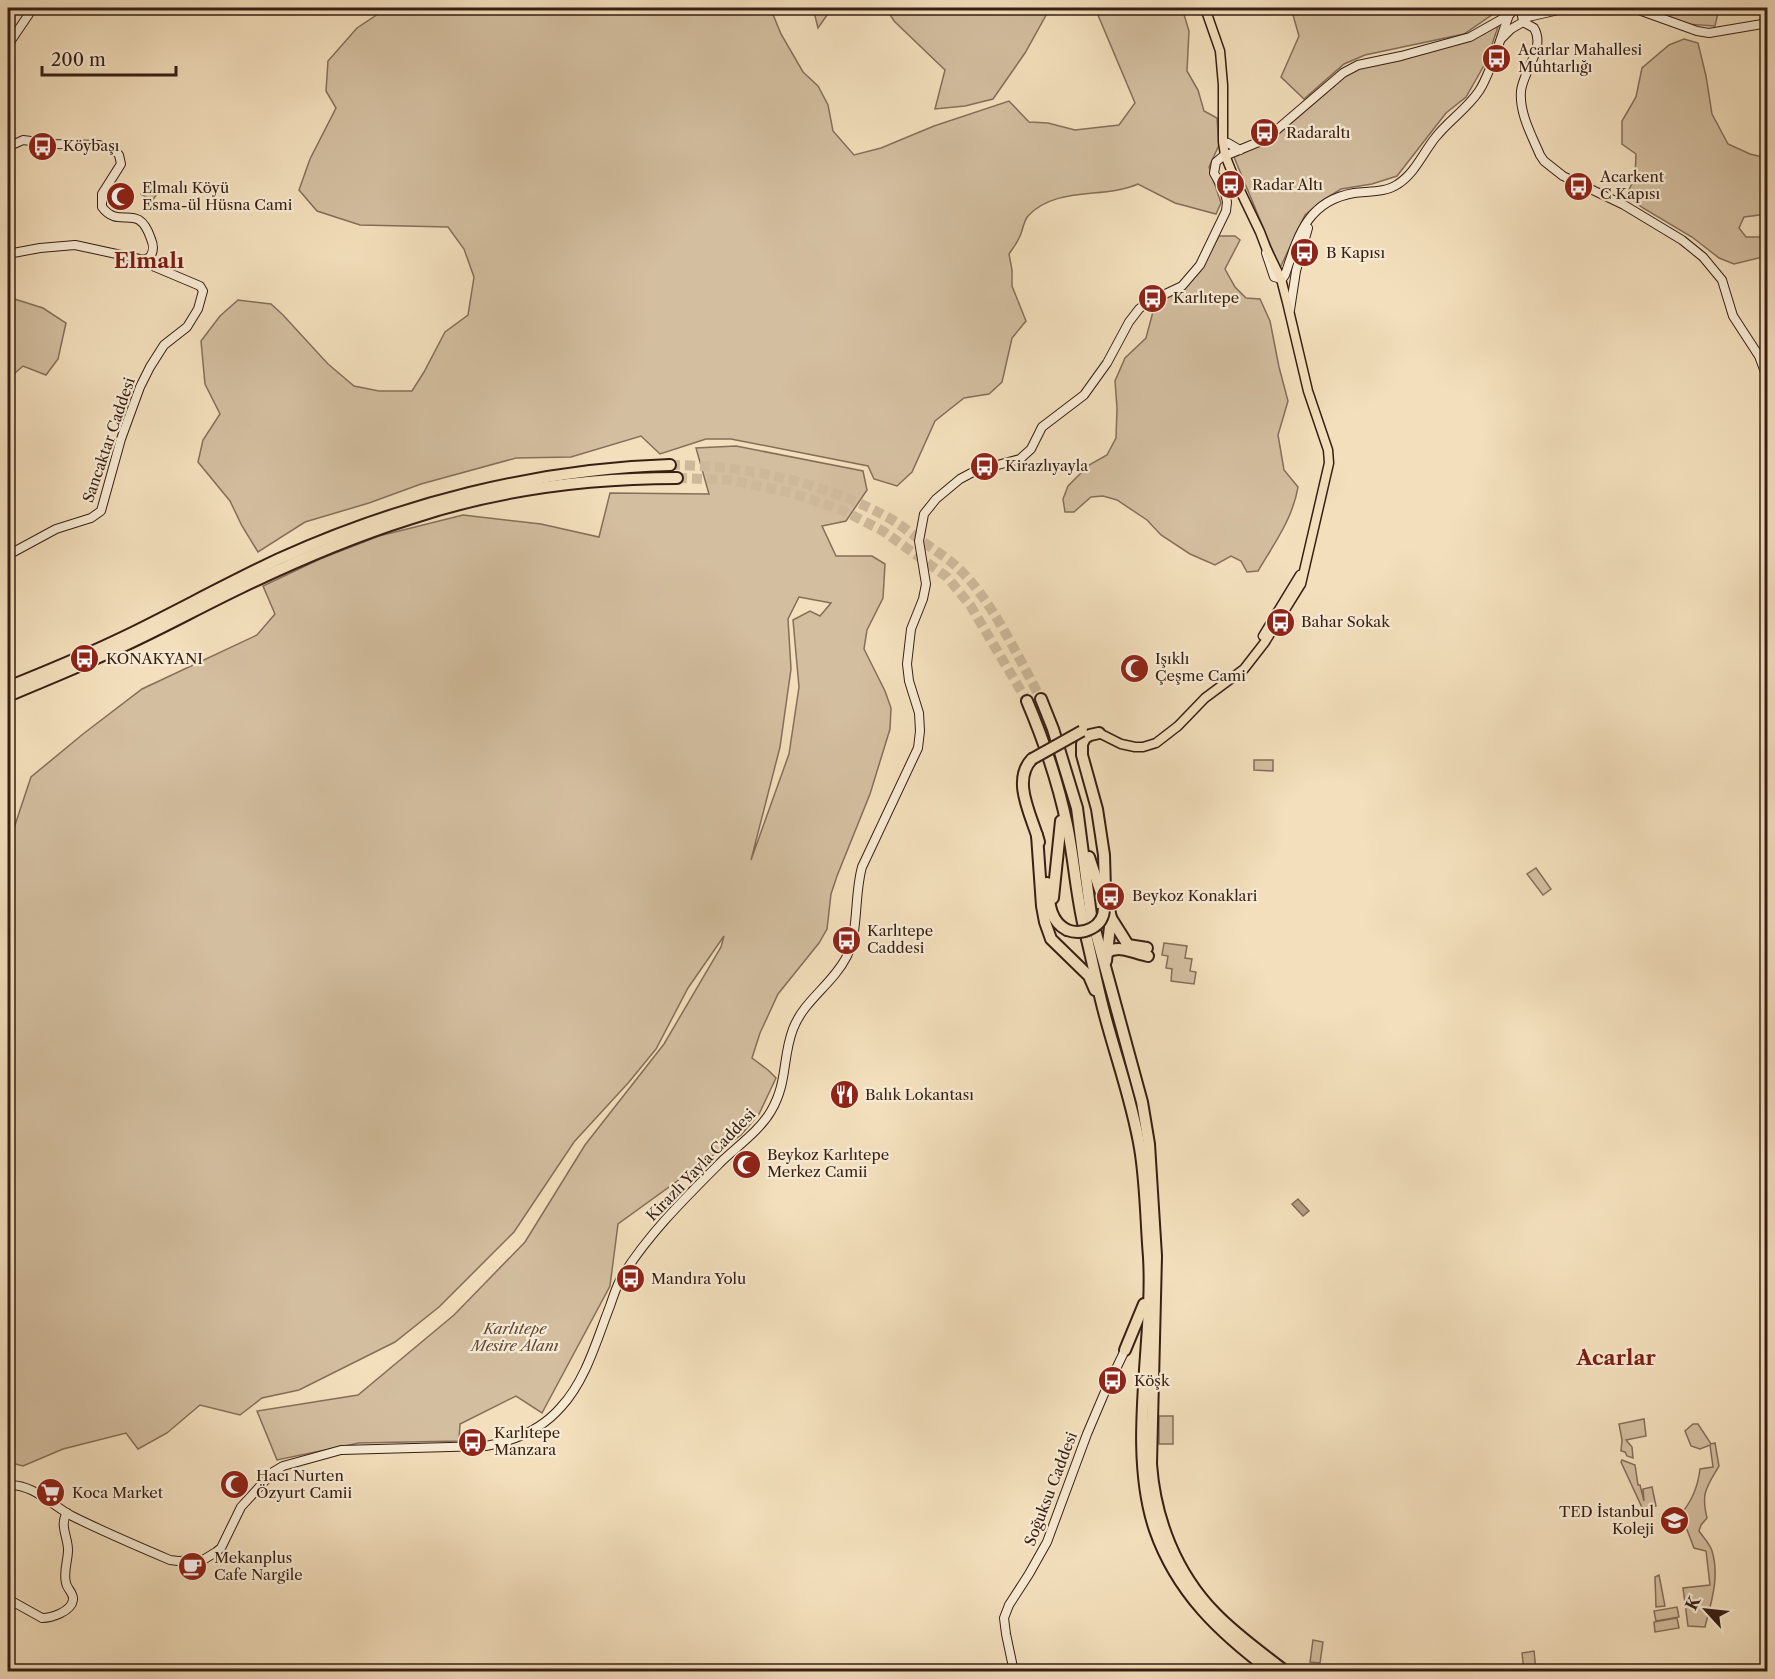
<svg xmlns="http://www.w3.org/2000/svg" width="1775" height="1679" viewBox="0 0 1775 1679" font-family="'Libre Caslon Text',serif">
<rect width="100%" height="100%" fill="#f3dfbc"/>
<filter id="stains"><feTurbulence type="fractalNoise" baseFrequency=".00333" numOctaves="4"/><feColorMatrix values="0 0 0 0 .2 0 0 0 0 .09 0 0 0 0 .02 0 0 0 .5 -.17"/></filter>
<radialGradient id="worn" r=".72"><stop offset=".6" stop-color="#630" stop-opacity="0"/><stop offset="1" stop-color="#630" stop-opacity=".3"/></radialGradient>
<g fill="#d3be9f" stroke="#856e5a" stroke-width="1.5" fill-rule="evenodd">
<path d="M387 8H774L772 12 781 34 803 72 818 86 828 105 833 131 854 155 881 148 934 126 1009 101 1029 122 1048 123 1075 130 1119 125 1135 103 1095 8H1182L1189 31 1187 71 1198 90 1204 111 1217 118 1219 145 1209 167 1221 203 1216 214 1175 203 1138 184C1104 199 1055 186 1028 216 1023 222 1023 231 1019 238 1017 243 1013 248 1009 254L1012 270V286L1026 321 1012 338 1002 382 989 394 964 398 935 421 912 472 897 486 874 479 868 466 731 439H706L660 454 641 436 571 457 516 458 421 484 369 503 305 522 258 552 242 526 230 501 198 462 203 440 220 414 205 384 201 341 220 316 238 300 271 304 283 315 328 364 354 386 379 391H412L424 372 445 332 468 315 474 277 464 249 448 227 360 225 317 211 299 190 310 159 336 108 326 91 328 61 357 28Z"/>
<polygon points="813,8 832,8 818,28"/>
<polygon points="886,8 1050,8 1025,53 993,99 965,106 935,109 945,70 894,21"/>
<polygon points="1291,8 1502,8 1464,34 1365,55 1344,64 1304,99 1281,77 1299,36"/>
<polygon points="1647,8 1719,8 1715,26 1686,24"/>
<polygon points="1500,21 1486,62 1466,97 1446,113 1397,176 1372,184 1341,189 1323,200 1305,215 1280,268 1234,157 1269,140 1358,63 1465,40"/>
<polygon points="1684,39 1698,43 1706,76 1712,114 1728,144 1750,154 1767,158 1767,214 1744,217 1739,228 1746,237 1767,237 1767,256 1734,264 1719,258 1692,237 1643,208 1626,195 1635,178 1636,154 1622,144 1622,121 1636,97 1642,68 1669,45"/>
<polygon points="148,183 159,191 152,201 141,194"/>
<path d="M1219 236H1235L1240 240 1225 269 1235 287 1246 298 1260 299 1270 321 1279 367 1288 401 1278 435 1284 470 1298 487C1293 518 1274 544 1258 571L1247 572 1241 561 1231 556 1215 565 1190 554 1161 535 1147 520 1117 500 1103 496 1091 497 1074 512H1065L1063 499 1068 486 1089 465 1107 455 1116 438 1117 408 1115 381 1125 358 1146 338 1155 304 1182 290 1200 271Z"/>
<polygon points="8,297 43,308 66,323 58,359 46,375 23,366 8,379"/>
<path d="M736 446 863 471 867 490 846 521 822 526 836 556H872L885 564 883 598 867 630 864 649 885 691 891 708 890 729 870 794 837 876 831 894 827 929 819 943 778 994 760 1033 752 1058 768 1070 776 1078 759 1114 741 1135 618 1224 610 1286 542 1413 516 1396 460 1424 459 1441 359 1443 277 1460 257 1411 358 1395 454 1315 525 1242 585 1145 664 1044 721 947 724 936 688 988 656 1049 629 1082 574 1142 514 1232 439 1307 395 1342 299 1390 262 1398 240 1415 200 1405 167 1433 138 1449 126 1433 63 1449 23 1466 8 1462V1448L12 1446 8 1437V840H10L31 777 83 734 142 689 257 635 275 614 263 586 320 559 379 536 463 515 541 524 599 537 610 493 709 494 696 448ZM799 597 831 603 820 616 810 611 793 620 799 687 789 754 751 860 780 747 791 669 788 619Z"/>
<polygon points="1254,760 1273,760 1273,771 1254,770"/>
<polygon points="1536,868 1551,889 1543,895 1527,874"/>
<polygon points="1164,943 1187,946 1185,958 1192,959 1190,971 1196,972 1194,984 1171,981 1172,969 1166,968 1168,956 1162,955"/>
<rect x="1159" y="1416" width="14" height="28"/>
<polygon points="1644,1419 1646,1436 1626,1440 1632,1447 1633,1458 1627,1456 1625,1452 1621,1451 1622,1440 1619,1424"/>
<path d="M1693 1424H1698L1711 1444 1715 1443 1719 1466C1706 1488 1701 1493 1707 1518L1701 1525 1699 1531C1703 1537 1710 1544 1712 1551 1720 1577 1711 1603 1705 1627L1688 1626 1683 1588 1710 1585 1706 1551 1694 1548 1681 1514C1692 1501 1698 1486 1700 1469L1713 1467 1710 1445 1700 1449 1691 1446 1685 1431Z"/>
<polygon points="1622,1460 1635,1465 1638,1485 1640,1485 1644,1501 1643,1489 1652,1487 1656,1506 1646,1508 1647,1512 1645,1514 1621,1462"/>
<polygon points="1659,1575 1665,1606 1656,1607 1655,1577"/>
<polygon points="1677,1607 1679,1617 1656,1621 1654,1611"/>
<polygon points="1677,1618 1679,1628 1655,1632 1654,1622"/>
<polygon points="1313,1640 1323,1642 1320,1663 1310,1662"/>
<polygon points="1534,1651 1536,1671 1524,1671 1522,1653"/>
</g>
<polygon fill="#b39e83" stroke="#816b57" stroke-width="1.5" points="1298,1199 1309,1211 1303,1216 1292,1204"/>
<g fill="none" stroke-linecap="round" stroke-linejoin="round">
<g stroke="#cdb99a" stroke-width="10" stroke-dasharray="10 5" stroke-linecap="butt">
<path d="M670 465C744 465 824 482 889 518 902 525 914 536 926 544 936 551 947 558 956 566 991 598 1018 657 1041 699"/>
<polyline points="677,478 731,480 792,493 842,510 883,531 947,577 970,605 1027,701"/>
</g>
<defs>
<g id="secondary">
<polyline points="1523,8 1521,12 1523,20"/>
<polyline points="1633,8 1697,31 1709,33 1768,23"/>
<polyline points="1524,18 1567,8"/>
<path d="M1523 22 1534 28C1546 48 1523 71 1521 91 1519 113 1532 136 1540 155L1544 161 1563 176 1624 205 1682 240 1703 257 1722 280 1733 316 1759 356 1768 380"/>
<polyline points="1501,39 1511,29 1523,22"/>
<polyline points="8,45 33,8"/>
<polyline points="1228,143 1240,150"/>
<path d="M8 147 23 140 54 144 99 145 114 150 119 155 121 164 102 194V207C120 231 138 200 151 239 154 246 154 251 150 257L144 260 75 245 40 248 8 254"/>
<path d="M1266 253 1274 277 1282 279 1285 275C1298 236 1307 201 1354 193 1368 191 1385 193 1398 184 1415 173 1423 153 1435 138 1448 121 1467 109 1479 91 1491 73 1501 36 1509 15L1516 8"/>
<polyline points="1290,310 1296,271 1308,228"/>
<polyline points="8,555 56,529 91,518 101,511 121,439 140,387 150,367 164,345 187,327 198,309 203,291 200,286 155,267 144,260"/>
<path d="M8 1485C34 1484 51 1505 72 1516 104 1532 137 1546 170 1560L178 1561 203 1560 216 1552 221 1548 241 1507 273 1472 283 1466 341 1450 486 1446C514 1441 542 1429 561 1407 586 1380 597 1339 610 1306 613 1297 616 1288 620 1280 647 1235 686 1197 723 1160 739 1145 760 1130 771 1111 788 1082 782 1058 793 1029 804 1000 833 984 847 956 859 931 854 895 862 867L918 748 920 731 919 713 909 681 907 664 911 629 923 599 926 584 919 541 924 514 936 499 960 479 975 471 1020 459 1031 449 1042 427 1084 395 1107 363 1129 322 1139 309 1146 303 1182 286 1200 265 1226 211 1227 202 1225 193 1214 173 1216 162 1222 157 1266 139 1343 73 1358 65 1401 56 1470 37 1509 15"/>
<path d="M8 1599 42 1618C51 1618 71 1612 73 1600 74 1593 67 1589 66 1583 63 1572 68 1561 68 1550 68 1537 59 1525 67 1513"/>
<polyline points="1014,1672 1006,1634 1004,1618 1009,1605 1029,1574 1047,1542 1087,1434 1104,1394 1125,1350"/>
</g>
<g id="primary">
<polyline points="1205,8 1220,51 1223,85 1223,142 1225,155 1235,180 1260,232 1268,253"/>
<polyline points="1263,636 1300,575"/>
<polyline points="1099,733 1121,744 1135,747 1143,747 1156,743 1178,726 1205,698 1244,669 1265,642 1301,584 1329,463 1328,450 1308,391 1287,302 1281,279 1267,250"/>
</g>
<g id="highway">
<path d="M8 687C48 671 89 654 128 635 179 610 228 583 279 559 401 504 536 469 670 465"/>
<path d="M8 696C38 683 69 671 99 657 148 636 194 610 242 587 296 561 352 537 409 519 495 490 587 478 677 478"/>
<path d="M1041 699 1053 729 1077 808 1091 915 1142 1102 1149 1144 1156 1256 1151 1464C1155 1519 1176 1573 1215 1613 1236 1635 1262 1653 1286 1672"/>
<path d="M1027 701C1044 741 1058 782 1067 825 1074 858 1076 893 1084 927 1091 954 1096 981 1103 1008 1115 1055 1132 1100 1140 1148 1146 1183 1146 1221 1149 1257 1154 1343 1127 1447 1155 1530 1177 1593 1220 1633 1272 1672"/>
<polyline points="1099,733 1090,735 1085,738 1082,744 1082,755 1097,809 1104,855 1105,890 1111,918 1106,961"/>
<path d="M1032 759C1011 781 1032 816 1039 842"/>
<polyline points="1037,835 1042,906 1045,922 1051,939 1089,976 1095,990"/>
<polyline points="1089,857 1103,899"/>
<path d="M1047 883C1049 901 1049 921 1067 930"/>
<polyline points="1053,898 1061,821"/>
<polyline points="1111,918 1128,945 1147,948"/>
<path d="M1106 953C1119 944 1133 953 1148 956"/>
<polyline points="1125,1350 1144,1304"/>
</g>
</defs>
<use href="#secondary" stroke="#371f14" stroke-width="10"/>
<use href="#primary" stroke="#371f14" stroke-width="11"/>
<use href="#highway" stroke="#371f14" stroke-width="14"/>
<use href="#secondary" stroke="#f7ead3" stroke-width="8"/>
<use href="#primary" stroke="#f3dfbc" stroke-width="8"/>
<use href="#highway" stroke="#f3dfbc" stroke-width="10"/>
<defs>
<g id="highway-bridge">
<polyline points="1032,759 1082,731"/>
<path d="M1067 930C1083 936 1104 927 1104 908"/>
</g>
</defs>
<use href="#highway-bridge" stroke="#371f14" stroke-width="14" stroke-linecap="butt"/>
<use href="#highway-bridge" stroke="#f3dfbc" stroke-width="10"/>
</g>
<defs>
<symbol id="bus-disc" viewBox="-11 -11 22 22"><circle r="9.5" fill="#8f2418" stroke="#f7ead3"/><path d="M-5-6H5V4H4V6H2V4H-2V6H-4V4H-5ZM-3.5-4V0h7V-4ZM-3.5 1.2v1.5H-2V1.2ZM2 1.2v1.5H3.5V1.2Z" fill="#fff"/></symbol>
<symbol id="mosque-disc" viewBox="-11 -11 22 22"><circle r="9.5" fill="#8f2418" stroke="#f7ead3"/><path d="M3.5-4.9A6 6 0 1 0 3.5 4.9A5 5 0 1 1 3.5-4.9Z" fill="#fff"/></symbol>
<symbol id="restaurant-disc" viewBox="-11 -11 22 22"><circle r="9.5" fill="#8f2418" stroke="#f7ead3"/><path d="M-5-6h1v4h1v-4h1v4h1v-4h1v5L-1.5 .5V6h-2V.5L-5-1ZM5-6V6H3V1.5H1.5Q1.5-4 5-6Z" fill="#fff"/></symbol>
<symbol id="supermarket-disc" viewBox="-11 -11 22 22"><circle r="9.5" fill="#8f2418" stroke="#f7ead3"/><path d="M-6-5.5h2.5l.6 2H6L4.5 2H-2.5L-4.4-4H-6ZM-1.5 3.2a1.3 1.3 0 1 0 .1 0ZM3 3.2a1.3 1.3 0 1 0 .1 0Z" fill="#fff"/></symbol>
<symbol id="school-disc" viewBox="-11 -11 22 22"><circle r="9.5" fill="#8f2418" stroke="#f7ead3"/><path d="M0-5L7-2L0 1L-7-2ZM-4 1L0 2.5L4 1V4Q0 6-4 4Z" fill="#fff"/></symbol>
<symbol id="cafe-disc" viewBox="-11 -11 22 22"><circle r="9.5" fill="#8f2418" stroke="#f7ead3"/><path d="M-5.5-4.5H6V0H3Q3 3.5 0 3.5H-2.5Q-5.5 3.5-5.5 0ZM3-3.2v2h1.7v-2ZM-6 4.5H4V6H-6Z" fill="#fff"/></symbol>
</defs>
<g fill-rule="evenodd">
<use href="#bus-disc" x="1480" y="42" width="33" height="33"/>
<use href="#bus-disc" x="1248" y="116" width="33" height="33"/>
<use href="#bus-disc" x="26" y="130" width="33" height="33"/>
<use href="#bus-disc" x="1214" y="168" width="33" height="33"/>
<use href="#bus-disc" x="1562" y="170" width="33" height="33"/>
<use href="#mosque-disc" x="104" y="180" width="33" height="33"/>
<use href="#bus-disc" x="1288" y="236" width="33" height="33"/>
<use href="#bus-disc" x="1136" y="282" width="33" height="33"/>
<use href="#bus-disc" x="968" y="450" width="33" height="33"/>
<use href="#bus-disc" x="1264" y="606" width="33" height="33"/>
<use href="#bus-disc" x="68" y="642" width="33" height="33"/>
<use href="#mosque-disc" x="1118" y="652" width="33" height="33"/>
<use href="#bus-disc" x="1094" y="880" width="33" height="33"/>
<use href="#bus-disc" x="830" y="924" width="33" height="33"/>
<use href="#restaurant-disc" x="828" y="1078" width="33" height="33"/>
<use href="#mosque-disc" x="730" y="1148" width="33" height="33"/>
<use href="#bus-disc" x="614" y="1262" width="33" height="33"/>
<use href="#bus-disc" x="1096" y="1364" width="33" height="33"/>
<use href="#bus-disc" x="456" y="1426" width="33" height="33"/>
<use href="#mosque-disc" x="218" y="1468" width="33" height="33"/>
<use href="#supermarket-disc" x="34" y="1476" width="33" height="33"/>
<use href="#school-disc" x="1658" y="1504" width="33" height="33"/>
<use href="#cafe-disc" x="176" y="1550" width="33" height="33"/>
</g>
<g text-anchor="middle" stroke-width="4.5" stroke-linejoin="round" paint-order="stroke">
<g font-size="15" fill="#371f14" stroke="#f7ead3" text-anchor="start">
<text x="1518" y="55">Acarlar Mahallesi<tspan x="1518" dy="17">Muhtarlığı</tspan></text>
<text x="1286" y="138">Radaraltı</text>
<text x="63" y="151">Köybaşı</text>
<text x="1600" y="182">Acarkent<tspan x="1600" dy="17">C Kapısı</tspan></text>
<text x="1252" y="190">Radar Altı</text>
<text x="142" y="193">Elmalı Köyü<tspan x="142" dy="17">Esma-ül Hüsna Cami</tspan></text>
<text x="1326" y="258">B Kapısı</text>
<text x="1173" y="303">Karlıtepe</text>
<text x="1005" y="471">Kirazlıyayla</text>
<text x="1301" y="627">Bahar Sokak</text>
<text x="106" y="664">KONAKYANI</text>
<text x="1155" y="664">Işıklı<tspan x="1155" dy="17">Çeşme Cami</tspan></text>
<text x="1132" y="901">Beykoz Konaklari</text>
<text x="867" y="936">Karlıtepe<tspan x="867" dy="17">Caddesi</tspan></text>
<text x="865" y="1100">Balık Lokantası</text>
<text x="767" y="1160">Beykoz Karlıtepe<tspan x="767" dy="17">Merkez Camii</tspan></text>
<text x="651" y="1284">Mandıra Yolu</text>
<text x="1134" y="1386">Köşk</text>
<text x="494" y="1438">Karlıtepe<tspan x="494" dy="17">Manzara</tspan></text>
<text x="256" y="1481">Hacı Nurten<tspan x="256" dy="17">Özyurt Camii</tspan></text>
<text x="72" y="1498">Koca Market</text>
<text x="1654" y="1517" text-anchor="end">TED İstanbul<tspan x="1654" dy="17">Koleji</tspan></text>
<text x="214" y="1563">Mekanplus<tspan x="214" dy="17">Cafe Nargile</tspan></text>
</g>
<g font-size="15" fill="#371f14" stroke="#f7ead3">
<text transform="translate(109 440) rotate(-71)" y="5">Sancaktar Caddesi</text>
<text transform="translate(701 1165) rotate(-46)" y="5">Kirazlı Yayla Caddesi</text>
<text transform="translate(1051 1489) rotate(-69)" y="5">Soğuksu Caddesi</text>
</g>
<g font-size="15" font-style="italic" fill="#5e4737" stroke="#f7ead3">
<text x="515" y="1334">Karlıtepe<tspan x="515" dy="17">Mesire Alanı</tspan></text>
</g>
<g font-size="21" font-weight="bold" fill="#7a1f14" stroke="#f7ead3">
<text x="149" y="268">Elmalı</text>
<text x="1616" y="1365">Acarlar</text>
</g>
</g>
<rect width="1775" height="1679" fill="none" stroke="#f3dfbc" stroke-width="30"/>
<rect x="9" y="9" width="1757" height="1661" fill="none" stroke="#371f14" stroke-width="3"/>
<rect x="15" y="15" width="1745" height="1649" fill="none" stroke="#371f14" stroke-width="1.5"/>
<g transform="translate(1706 1610) rotate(297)" stroke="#f7ead3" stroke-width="4.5" paint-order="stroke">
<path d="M0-4.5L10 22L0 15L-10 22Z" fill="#371f14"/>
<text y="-9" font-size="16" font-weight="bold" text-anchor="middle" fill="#371f14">K</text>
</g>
<path d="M42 66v9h134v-9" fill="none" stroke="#371f14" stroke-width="3"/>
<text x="51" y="66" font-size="18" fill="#371f14" stroke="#f7ead3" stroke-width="4.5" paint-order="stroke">200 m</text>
<rect width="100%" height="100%" filter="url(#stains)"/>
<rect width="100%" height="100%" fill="url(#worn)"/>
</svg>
